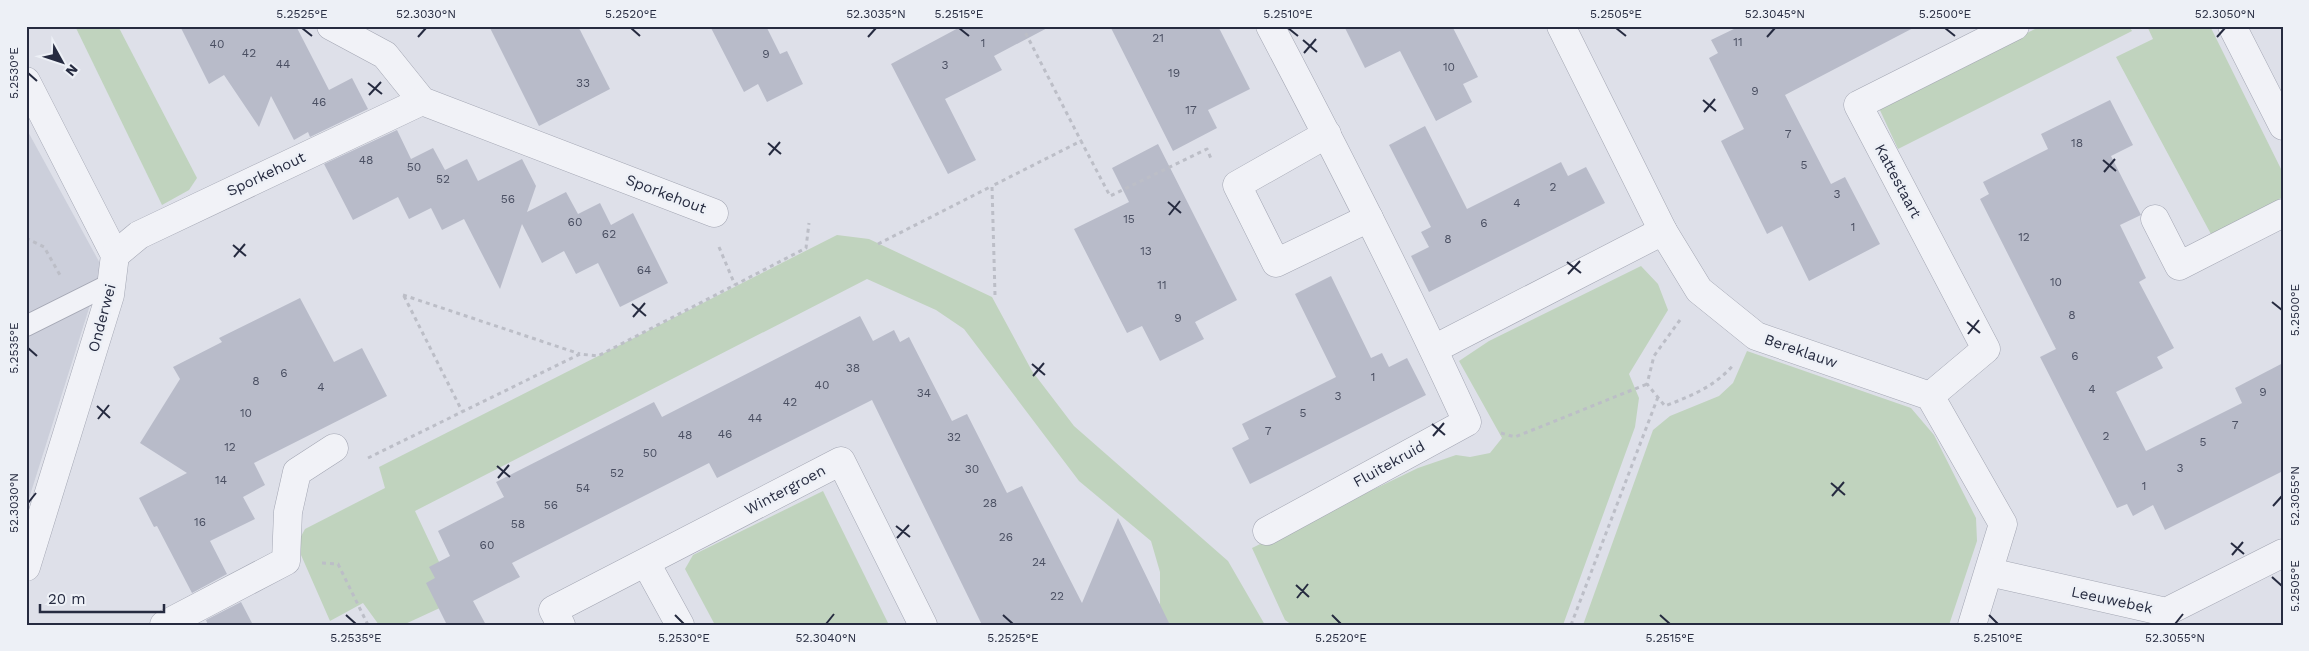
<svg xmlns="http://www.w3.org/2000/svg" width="2309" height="651" viewBox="0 0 2309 651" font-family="'Work Sans',sans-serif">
<rect width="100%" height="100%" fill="#dee0e9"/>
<polygon fill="#cccfdb" points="26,128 102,267 26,508"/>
<g fill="#c0d3be">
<polygon points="75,26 118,26 197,178 189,190 162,205"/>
<polygon points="2041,26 2129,26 2132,31 1898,149 1878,106"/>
<polygon points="2147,26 2210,26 2283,173 2283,197 2212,236 2116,57 2153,39"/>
<polygon points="837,235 869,239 992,297 1032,371 1074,426 1228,561 1265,625 1160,625 1160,572 1151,541 1079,481 964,329 936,310 867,279 415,511 457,600 403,625 379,625 363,603 330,621 301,555 299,540 305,529 385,488 379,467"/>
<polygon points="1641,266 1658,284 1668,310 1629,374 1639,398 1635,427 1563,625 1292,625 1285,620 1252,548 1418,468 1456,455 1470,457 1490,453 1502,438 1459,361 1489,341"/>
<polygon points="1747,351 1911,408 1934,435 1976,518 1977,541 1949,625 1583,625 1653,430 1670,416 1719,396 1733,383"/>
<polygon points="823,491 889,625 715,625 685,569 693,555"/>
</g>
<g fill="#b8bbc9">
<polygon points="180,26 296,26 329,90 352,78 368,109 310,137 308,132 294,140 271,96 259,127 224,75 209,84"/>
<polygon points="489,26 578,26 610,89 539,126"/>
<polygon points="710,26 766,26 780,54 787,51 803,84 767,102 758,84 744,92"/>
<polygon points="962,26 1051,26 994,56 1002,70 945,99 976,160 948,174 891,64"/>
<polygon points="1110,26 1218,26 1250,89 1208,110 1217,128 1173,151"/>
<polygon points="1344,26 1452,26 1478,77 1463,84 1472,102 1436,121 1400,51 1365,68"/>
<polygon points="1740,26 1917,26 1785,95 1831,184 1845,177 1880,244 1809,281 1782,226 1767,234 1721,141 1744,129 1709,58 1718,53 1711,40"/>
<polygon points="2110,100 2133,145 2111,156 2141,215 2120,225 2146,278 2139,282 2174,348 2157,357 2163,368 2116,392 2146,451 2242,403 2235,388 2283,363 2283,471 2165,530 2153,505 2133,516 2127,504 2117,508 2040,357 2056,349 1980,199 1989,194 1983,182 2048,149 2041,134"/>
<polygon points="1425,126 1467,209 1561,162 1568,176 1586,167 1605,203 1429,292 1411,256 1429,247 1421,232 1431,227 1389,145"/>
<polygon points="397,130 411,159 433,148 445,170 467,159 478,181 522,159 536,186 527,212 566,192 578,214 600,203 611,225 633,213 668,283 620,307 598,263 576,274 564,251 542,263 522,224 500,289 464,219 442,230 431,208 409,219 398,197 353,220 324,164"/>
<polygon points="1158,144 1237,300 1195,322 1204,339 1160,361 1142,326 1127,333 1074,229 1129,202 1112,168"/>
<polygon points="1331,276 1371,358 1382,353 1389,367 1407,358 1426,395 1250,484 1232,448 1249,439 1242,424 1336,377 1295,294"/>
<polygon points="300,298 334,362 362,348 387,396 254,463 265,485 243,497 255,519 210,541 227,574 192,593 157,526 154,527 139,498 187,473 140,443 180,379 173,367 222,342 219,338"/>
<polygon points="860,316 873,341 894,330 900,342 909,337 952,421 967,414 1007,493 1022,486 1082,603 1118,518 1170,625 982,625 872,400 717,478 709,463 512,563 520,577 473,601 486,625 447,625 426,583 435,578 429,567 450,556 438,531 504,497 496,482 654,402 662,417"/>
<polygon points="241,602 253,625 208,625 206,620"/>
</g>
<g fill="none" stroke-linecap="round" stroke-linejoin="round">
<defs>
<polyline id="service" points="26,326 112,283"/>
<g id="minor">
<polyline points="331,26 385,55 422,101 714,213"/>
<polyline points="1561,26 1663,231 1699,290 1756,336 1930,396 2003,524 1972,625"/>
<polyline points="2232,26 2283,126"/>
<polyline points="26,81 115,255 110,295 26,567"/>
<polyline points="1327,134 1237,185 1276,263 1369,218"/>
<polyline points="2155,219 2179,266 2283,213"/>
<polyline points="115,255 139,235 422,101"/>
<polyline points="1434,349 1663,231"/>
<polyline points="1930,396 1986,349 1858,105 2015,26"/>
<path d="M1267 531 1467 422C1406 288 1339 157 1270 26"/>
<polyline points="646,563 680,625"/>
<polyline points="1989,572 2166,612 2283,553"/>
<polyline points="164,625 286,561 288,512 297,472 334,448"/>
<polyline points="561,625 553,610 841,461 923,625"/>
</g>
</defs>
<use href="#service" stroke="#a3a6b3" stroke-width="22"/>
<use href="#minor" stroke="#a3a6b3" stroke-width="29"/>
<g stroke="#bcbec7" stroke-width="3" stroke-dasharray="4 4" stroke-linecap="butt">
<polyline points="1022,26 1081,141"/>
<polyline points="26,238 44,247 60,275"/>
<polyline points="878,244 992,186"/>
<polyline points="719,247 735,285"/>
<polyline points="403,295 580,354"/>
<polyline points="995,295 992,186 1081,141 1110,196 1207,149 1212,161"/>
<polyline points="404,296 462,411"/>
<path d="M1680 320 1654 356 1647 384 1665 406C1691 396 1716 386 1734 364"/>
<polyline points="1501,433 1515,437 1647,384"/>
<polyline points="368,458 580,354 598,356 806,248 809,223"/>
<polyline points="322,563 338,564 368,625"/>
<polyline points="1571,625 1658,397"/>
</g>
<use href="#service" stroke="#f1f2f7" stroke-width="20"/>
<use href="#minor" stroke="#f1f2f7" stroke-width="28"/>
</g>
<path fill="none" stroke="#262b40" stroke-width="2" d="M302 28 312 36M631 28 640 36M959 28 969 36M1288 28 1298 36M1616 28 1626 36M1945 28 1955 36M418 37 426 28M868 37 876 28M1767 37 1775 28M2217 37 2225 28M1303 40 1317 52M1304 53 1316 39M28 73 37 81M368 83 382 94M369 95 381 82M1703 100 1716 111M1704 112 1715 99M768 143 781 154M769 155 780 142M2103 160 2116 171M2104 172 2115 159M1168 202 1181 213M1169 215 1180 201M233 245 246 256M234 257 245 244M1567 262 1581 273M1568 274 1580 261M2272 302 2282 310M632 304 646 316M633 317 645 303M1967 322 1980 333M1968 334 1979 320M28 348 37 356M1032 364 1045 375M1033 376 1044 363M97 406 110 418M98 419 109 405M1432 424 1445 435M1433 436 1444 423M497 466 510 477M498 478 509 465M1831 483 1845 495M1832 496 1844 482M28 503 36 493M2273 506 2282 496M896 526 910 537M897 538 909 525M2231 543 2244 554M2232 555 2243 542M2272 577 2282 586M1296 585 1309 597M1297 598 1308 584M346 615 356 624M675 615 684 624M1003 615 1013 624M1332 615 1341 624M1660 615 1670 624M1989 615 1998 624M826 624 834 614M2175 624 2183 614"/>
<g text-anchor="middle" stroke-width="5" stroke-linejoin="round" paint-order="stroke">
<g font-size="12" fill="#4a4f62">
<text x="1158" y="42">21</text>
<text x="1738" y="46">11</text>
<text x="983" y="47">1</text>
<text x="217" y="48">40</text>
<text x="249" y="57">42</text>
<text x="766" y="58">9</text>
<text x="283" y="68">44</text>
<text x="945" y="69">3</text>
<text x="1449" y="71">10</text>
<text x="1174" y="77">19</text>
<text x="583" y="87">33</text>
<text x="1755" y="95">9</text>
<text x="319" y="106">46</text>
<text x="1191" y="114">17</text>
<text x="1788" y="138">7</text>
<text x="2077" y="147">18</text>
<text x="366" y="164">48</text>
<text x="1804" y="169">5</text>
<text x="414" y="171">50</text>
<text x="443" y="183">52</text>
<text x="1553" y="191">2</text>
<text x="1837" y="198">3</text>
<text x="508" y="203">56</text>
<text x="1517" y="207">4</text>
<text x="1129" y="223">15</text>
<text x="575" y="226">60</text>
<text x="1484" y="227">6</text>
<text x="1853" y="231">1</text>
<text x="609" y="238">62</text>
<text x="2024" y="241">12</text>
<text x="1448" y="243">8</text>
<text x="1146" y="255">13</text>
<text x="644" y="274">64</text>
<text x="2056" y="286">10</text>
<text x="1162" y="289">11</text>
<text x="2072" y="319">8</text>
<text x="1178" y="322">9</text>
<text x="2075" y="360">6</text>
<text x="853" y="372">38</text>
<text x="284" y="377">6</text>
<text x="1373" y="381">1</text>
<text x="256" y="385">8</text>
<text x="822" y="389">40</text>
<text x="321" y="391">4</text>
<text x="2092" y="393">4</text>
<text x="2263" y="396">9</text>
<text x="924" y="397">34</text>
<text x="1338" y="400">3</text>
<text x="790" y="406">42</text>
<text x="246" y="417">10</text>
<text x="1303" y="417">5</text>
<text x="755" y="422">44</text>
<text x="2235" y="429">7</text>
<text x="1268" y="435">7</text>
<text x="725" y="438">46</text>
<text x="685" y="439">48</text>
<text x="2106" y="440">2</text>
<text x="954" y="441">32</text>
<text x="2203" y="446">5</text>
<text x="230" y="451">12</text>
<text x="650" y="457">50</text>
<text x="2180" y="472">3</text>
<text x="972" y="473">30</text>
<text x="617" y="477">52</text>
<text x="221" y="484">14</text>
<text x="2144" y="490">1</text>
<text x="583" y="492">54</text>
<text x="990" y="507">28</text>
<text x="551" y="509">56</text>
<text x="200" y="526">16</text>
<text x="518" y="528">58</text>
<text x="1006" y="541">26</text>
<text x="487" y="549">60</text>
<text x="1039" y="566">24</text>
<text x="1057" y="600">22</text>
</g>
<g font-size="15" fill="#262b40" stroke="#edf0f6">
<text transform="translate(266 174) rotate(-25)" y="5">Sporkehout</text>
<text transform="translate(1898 181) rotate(62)" y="5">Kattestaart</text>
<text transform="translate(666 194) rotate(21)" y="5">Sporkehout</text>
<text transform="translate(102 318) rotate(-75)" y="5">Onderwei</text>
<text transform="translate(1801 351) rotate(19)" y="5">Bereklauw</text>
<text transform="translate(1389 464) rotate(-29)" y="5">Fluitekruid</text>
<text transform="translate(785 490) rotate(-28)" y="5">Wintergroen</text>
<text transform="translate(2112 600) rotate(12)" y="5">Leeuwebek</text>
</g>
</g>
<rect width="2309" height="651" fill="none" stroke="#edf0f6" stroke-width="55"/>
<g transform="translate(62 62) rotate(130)" stroke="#edf0f6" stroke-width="4" paint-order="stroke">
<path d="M0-4L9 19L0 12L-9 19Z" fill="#262b40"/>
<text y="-8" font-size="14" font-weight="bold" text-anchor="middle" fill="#262b40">N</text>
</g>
<path d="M40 604v8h124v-8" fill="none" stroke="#262b40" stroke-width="2.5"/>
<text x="48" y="604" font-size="15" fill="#262b40" stroke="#edf0f6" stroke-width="4" paint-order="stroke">20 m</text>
<rect x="28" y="28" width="2254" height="596" fill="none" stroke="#262b40" stroke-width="2"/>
<g font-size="12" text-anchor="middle" fill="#262b40">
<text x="302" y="18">5.2525°E</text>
<text x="426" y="18">52.3030°N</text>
<text x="631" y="18">5.2520°E</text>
<text x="876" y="18">52.3035°N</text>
<text x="959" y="18">5.2515°E</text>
<text x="1288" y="18">5.2510°E</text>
<text x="1616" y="18">5.2505°E</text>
<text x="1775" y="18">52.3045°N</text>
<text x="1945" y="18">5.2500°E</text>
<text x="2225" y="18">52.3050°N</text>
<text transform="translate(14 73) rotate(-90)" y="4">5.2530°E</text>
<text transform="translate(2295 310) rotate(-90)" y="4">5.2500°E</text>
<text transform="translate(14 348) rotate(-90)" y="4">5.2535°E</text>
<text transform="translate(2295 496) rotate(-90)" y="4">52.3055°N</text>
<text transform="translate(14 503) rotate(-90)" y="4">52.3030°N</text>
<text transform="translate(2295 586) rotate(-90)" y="4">5.2505°E</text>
<text x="356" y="642">5.2535°E</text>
<text x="684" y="642">5.2530°E</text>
<text x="826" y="642">52.3040°N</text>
<text x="1013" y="642">5.2525°E</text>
<text x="1341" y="642">5.2520°E</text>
<text x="1670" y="642">5.2515°E</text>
<text x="1998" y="642">5.2510°E</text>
<text x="2175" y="642">52.3055°N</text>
</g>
</svg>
